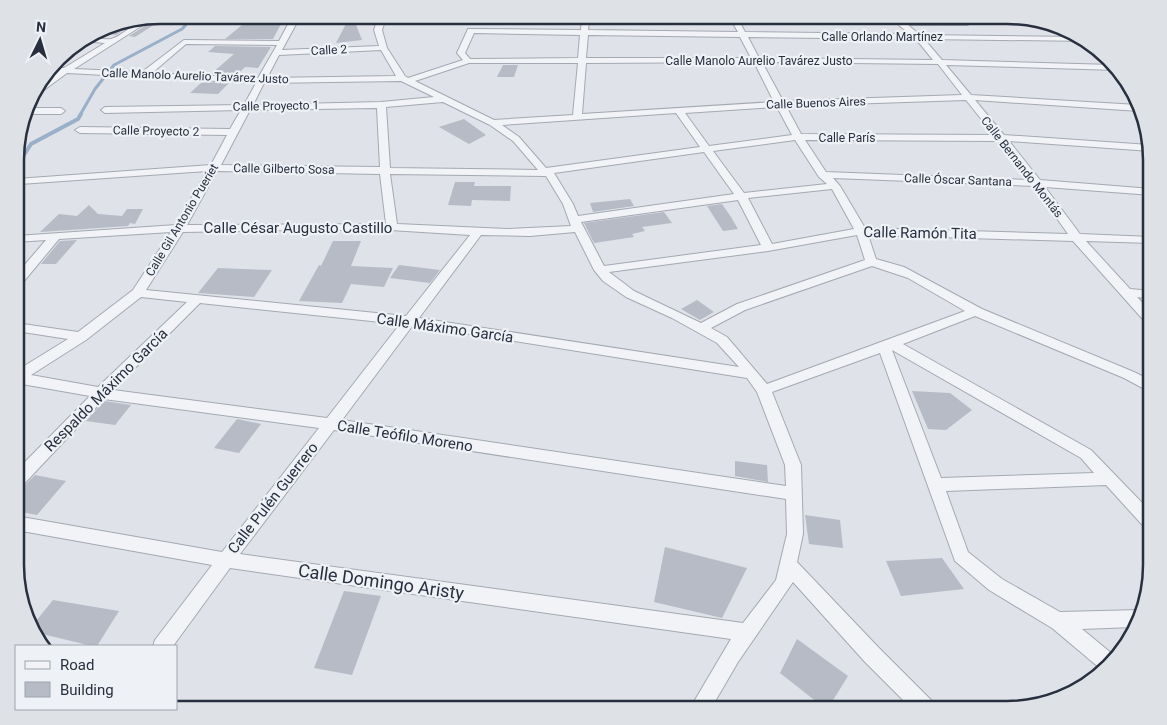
<svg xmlns="http://www.w3.org/2000/svg" width="1167" height="725" viewBox="0 0 1167 725" font-family="Roboto,sans-serif">
<rect width="100%" height="100%" fill="#dfe2e8"/>
<g fill="none" stroke-linecap="round" stroke-linejoin="round">
<polyline stroke="#9aafc8" stroke-width="3" points="80,115 95,89 114,65 182,29 195,15"/>
<polyline stroke="#9aafc8" stroke-width="4" points="16,167 31,144 78,119 81,114"/>
</g>
<g fill="#b6bbc5">
<polygon points="158,15 169,15 135,37 129,36 158,18"/>
<polygon points="138,19 140,19 116,35 94,32 104,26"/>
<polygon points="347,22 355,22 362,40 336,43"/>
<polygon points="281,24 273,39 225,39 242,25"/>
<polygon points="215,46 271,47 258,68 245,67 237,75 211,74 234,54 208,52"/>
<polygon points="503,65 518,65 514,77 497,77"/>
<polygon points="202,82 229,83 218,94 190,93"/>
<polygon points="464,119 486,135 469,144 439,127"/>
<polygon points="455,182 475,182 474,186 511,186 510,201 472,200 471,206 448,205"/>
<polygon points="630,199 634,206 593,212 590,203"/>
<polygon points="722,204 731,217 738,229 723,231 707,206"/>
<polygon points="89,205 98,214 122,216 127,209 143,209 135,224 130,223 128,226 40,232 59,214 77,216"/>
<polygon points="664,212 672,223 642,227 645,231 632,234 634,237 594,243 584,223"/>
<polygon points="77,240 56,264 41,264 60,241"/>
<polygon points="333,241 361,241 351,266 393,268 384,287 351,284 342,303 299,301 319,265 321,266"/>
<polygon points="399,265 440,270 430,283 390,278"/>
<polygon points="218,268 242,269 272,270 254,297 198,293"/>
<polygon points="697,300 714,312 700,320 681,309"/>
<polygon points="912,391 950,393 972,410 946,430 928,429"/>
<polygon points="104,401 131,405 115,425 86,421"/>
<polygon points="237,419 261,424 239,453 214,448"/>
<polygon points="735,461 767,465 768,482 735,476"/>
<polygon points="35,475 66,481 37,515 16,511 16,494"/>
<polygon points="805,515 840,520 843,548 809,544"/>
<polygon points="665,547 747,568 722,618 654,602"/>
<polygon points="942,558 964,589 901,596 886,561"/>
<polygon points="344,591 381,596 352,675 314,668"/>
<polygon points="53,600 119,611 97,646 92,646 34,632 32,626"/>
<polygon points="797,639 848,676 827,710 780,673"/>
</g>
<g fill="none" stroke-linecap="round" stroke-linejoin="round">
<defs>
<g id="street">
<path d="M293 15H301L282 50 379 46 374 30 379 15H387L382 30 387 48 405 76 408 78 463 60 457 53 468 29 581 30 582 15H590L588 30 738 32 728 15H736L745 32 910 34 891 19 796 17 792 15H894L902 21H967L971 23 967 25H908L920 35 1079 37 1089 41 924 39 942 60 1112 65 1117 70 946 65 971 95 1138 105 1139 111 975 100 1004 135 1150 145 1151 151 1009 141 1040 180 1152 189V195L1045 187 1080 234 1152 237V243L1086 241 1130 289 1152 291V299L1137 297 1152 313V325L1147 324 1073 241 868 235 876 259 904 267 982 309 1134 372 1152 381V393L1124 378 975 316 903 344 1091 450 1152 513V531L1146 529 1106 485 946 491 968 552 1002 579 1060 612 1140 610 1134 627 1082 629 1116 657 1102 670 1052 628 989 590 955 561 880 353 772 392 801 465 803 534 797 562 879 648 934 703 937 710H913L865 662 793 582 738 662 710 710H689L731 639 230 568 173 646H153L155 640 212 565 16 530V516L222 552 319 428 104 399 22 486 16 488V471L90 396 16 383V371L68 339 16 331V323L78 332 133 290 171 232 59 239 20 286 16 287V275L46 240 16 242V236L176 225 207 171 20 184 16 183V179L211 165 227 135 80 133 75 130 80 127 230 129 241 110 105 113 101 110 105 107 244 105 256 83 67 73 33 98H29L35 88 57 73 48 72 51 68H64L105 43 81 41C91 34 100 41 111 39 126 35 136 17 157 16L74 69 142 72 184 40 279 41ZM474 33 580 35 578 58 470 59 465 53ZM588 35 740 37 751 58H586ZM748 37 916 39 933 60 759 58ZM186 44 277 45 258 78 152 73ZM381 50 396 76 267 78 279 55ZM754 62 774 102 582 114 586 63ZM762 62 938 64 962 95 783 101ZM469 63H578L573 115 494 120 415 81ZM401 81 434 97 381 102 253 105 264 83ZM966 100 994 135 801 134 786 106ZM443 102 490 125 513 141 538 170 390 168 386 107ZM777 107 792 135 709 146 685 113ZM377 108 380 167 221 165 250 110ZM676 113 700 147 546 168 519 137 502 125ZM795 140 819 177 827 184 744 193 713 151ZM805 140 998 141 1029 180 826 172ZM704 152 734 194 578 216 573 204 554 173ZM217 171 380 174 386 224 187 225ZM390 174 546 176 563 204 571 226 507 229 397 224ZM833 178 1034 186 1068 234 865 228 840 186ZM832 189 854 229 772 244 748 198ZM738 200 761 245 604 266 581 222ZM297 230H390L470 235 406 316 146 290 183 232ZM575 232 594 270 603 281 626 297 672 318 717 343 739 367 419 318 481 235 530 236ZM857 235 865 260 737 304 701 323 634 291 609 272 768 251ZM872 266 908 278 965 311 767 384 727 337 711 328 745 310ZM141 297 187 302 98 387 31 375 86 340ZM200 303 400 324 327 418 113 390ZM413 325 747 378 757 392 785 465 786 486 342 420ZM892 350 1081 458 1094 473 941 478ZM334 430 786 499 787 534 776 580 743 623 240 554Z"/>
<polygon points="26,108 61,108 65,111 61,114 25,114"/>
</g>
</defs>
<use href="#street" stroke="#a4a9b2" stroke-width="2"/>
<use href="#street" fill="#f1f3f6" fill-rule="evenodd"/>
</g>
<g text-anchor="middle" stroke-width="4.5" stroke-linejoin="round" paint-order="stroke">
<g font-size="12" fill="#28303f" stroke="#eef1f5">
<text x="882" y="41">Calle Orlando Martínez</text>
<text transform="translate(329 50) rotate(-3)" y="4">Calle 2</text>
<text x="759" y="65">Calle Manolo Aurelio Tavárez Justo</text>
<text transform="translate(195 76) rotate(2)" y="4">Calle Manolo Aurelio Tavárez Justo</text>
<text transform="translate(816 103) rotate(-2)" y="4">Calle Buenos Aires</text>
<text transform="translate(276 106) rotate(-1)" y="4">Calle Proyecto 1</text>
<text transform="translate(156 131) rotate(1)" y="4">Calle Proyecto 2</text>
<text x="847" y="142">Calle París</text>
<text transform="translate(1022 167) rotate(52)" y="4">Calle Bernando Montás</text>
<text transform="translate(284 169) rotate(1)" y="4">Calle Gilberto Sosa</text>
<text transform="translate(958 180) rotate(2)" y="4">Calle Óscar Santana</text>
<text transform="translate(182 220) rotate(-59)" y="4">Calle Gil Antonio Pueriet</text>
</g>
<g font-size="15" fill="#28303f" stroke="#eef1f5">
<text x="298" y="233">Calle César Augusto Castillo</text>
<text transform="translate(920 233) rotate(1)" y="5">Calle Ramón Tita</text>
<text transform="translate(445 328) rotate(8)" y="5">Calle Máximo García</text>
<text transform="translate(106 390) rotate(-45)" y="5">Respaldo Máximo García</text>
<text transform="translate(405 436) rotate(9)" y="5">Calle Teófilo Moreno</text>
<text transform="translate(273 498) rotate(-52)" y="5">Calle Pulén Guerrero</text>
</g>
<g font-size="18" fill="#28303f" stroke="#eef1f5">
<text transform="translate(381 582) rotate(8)" y="6">Calle Domingo Aristy</text>
</g>
</g>
<path d="M0 0H1167V725H0ZM160 24H1007A136 136 0 0 1 1143 160V565A136 136 0 0 1 1007 701H160A136 136 0 0 1 24 565V160A136 136 0 0 1 160 24Z" fill="#dee2e6" fill-rule="evenodd"/>
<path fill="none" stroke="#28303f" stroke-width="2.5" d="M160 24H1007A136 136 0 0 1 1143 160V565A136 136 0 0 1 1007 701H160A136 136 0 0 1 24 565V160A136 136 0 0 1 160 24Z"/>
<rect x="15" y="645" width="162" height="65" fill="#eef1f5" stroke="#9fa4ac"/>
<rect x="25" y="661" width="25" height="8" fill="#f1f3f6" stroke="#9fa4ac"/>
<text x="60" y="670" font-size="15" fill="#28303f">Road</text>
<rect x="25" y="682" width="25" height="15" fill="#b6bbc5" stroke="#9fa4ac"/>
<text x="60" y="695" font-size="15" fill="#28303f">Building</text>
<g transform="translate(40 40) rotate(5)" stroke="#eef1f5" stroke-width="4" paint-order="stroke">
<path d="M0-4L9 19L0 12L-9 19Z" fill="#28303f"/>
<text y="-8" font-size="14" font-weight="bold" text-anchor="middle" fill="#28303f">N</text>
</g>
</svg>
